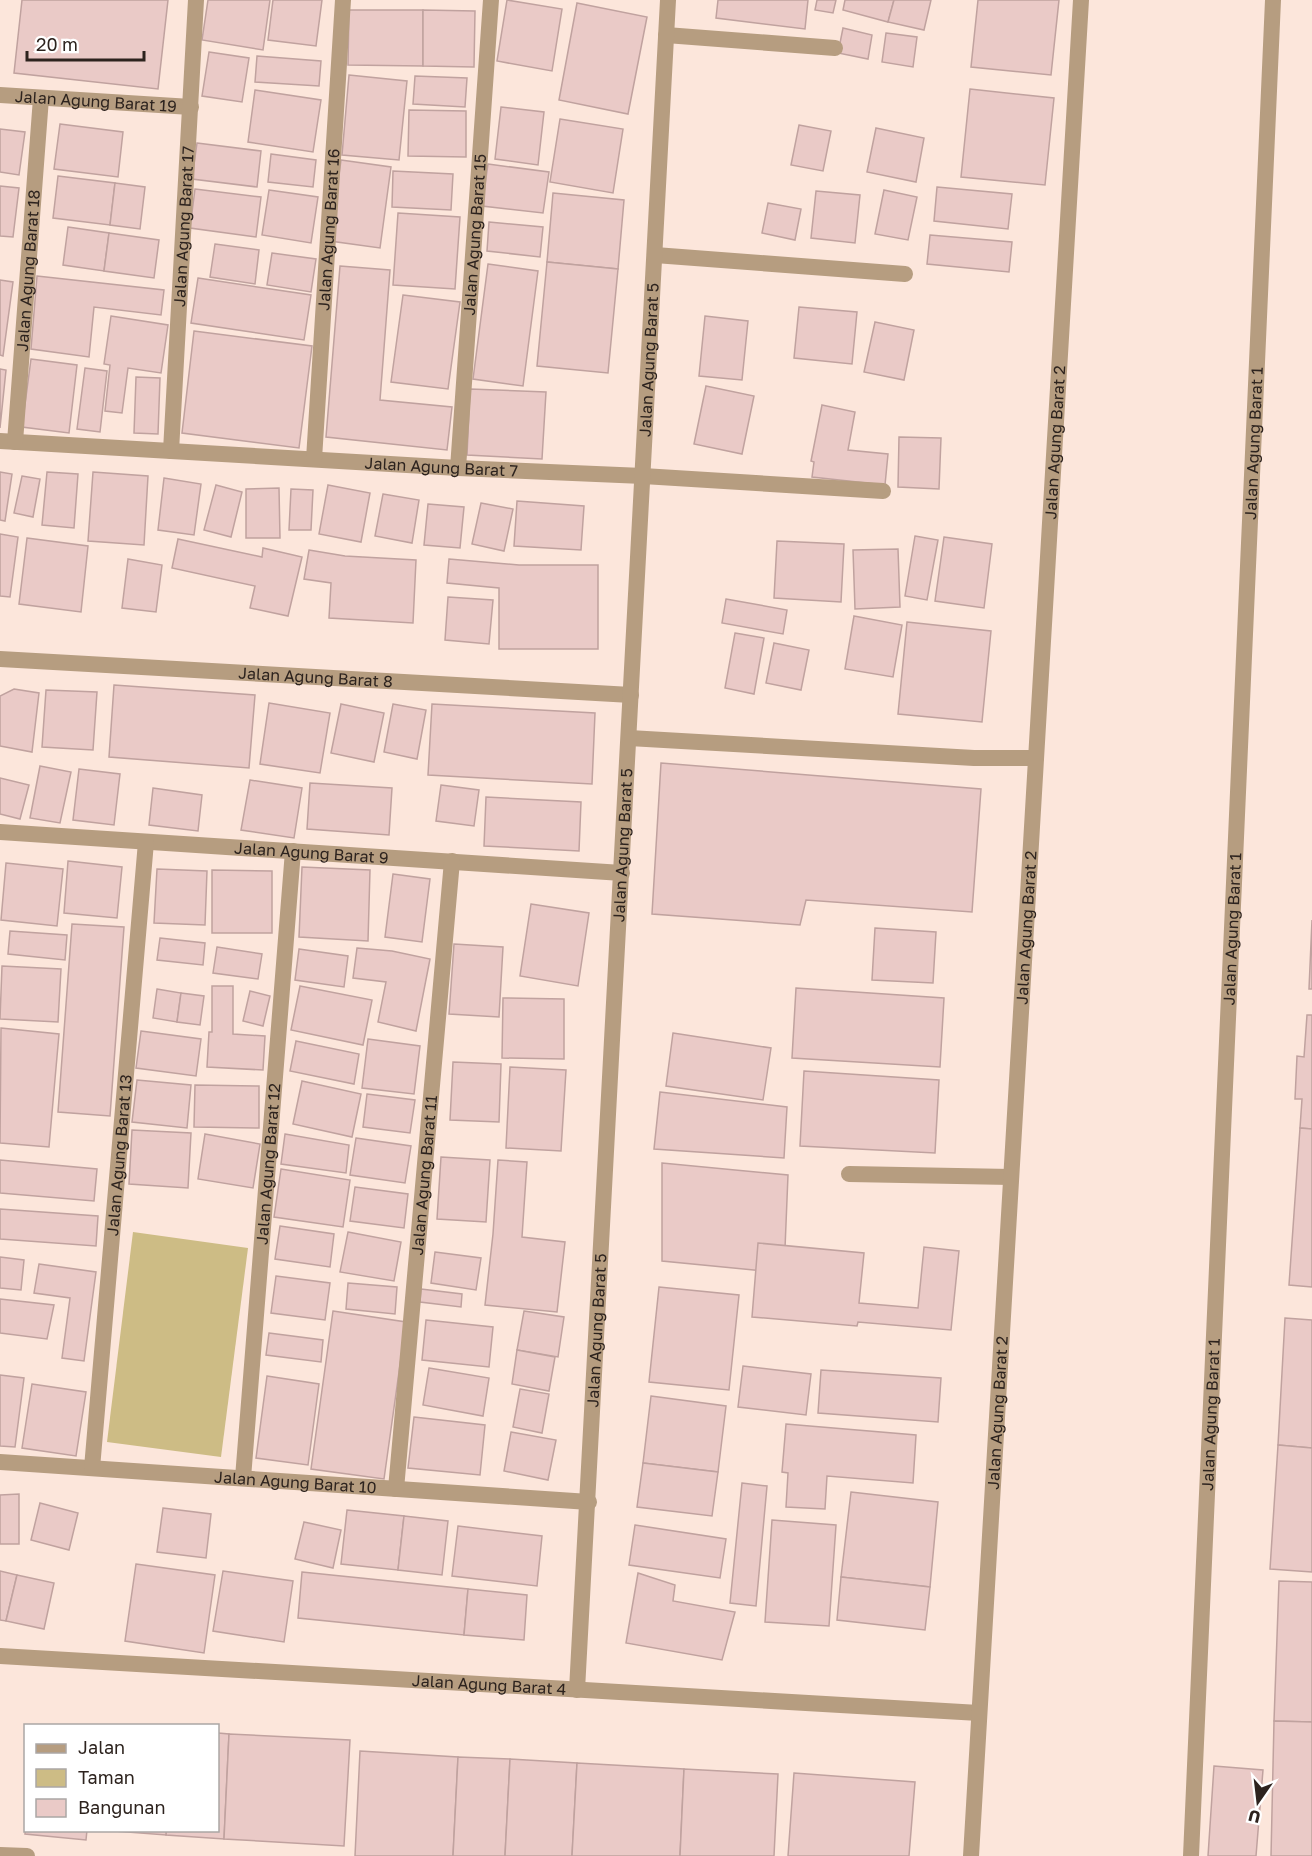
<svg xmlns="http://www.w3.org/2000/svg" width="1312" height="1856" viewBox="0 0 1312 1856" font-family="'Golos Text',sans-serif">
<rect width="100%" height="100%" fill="#fce6db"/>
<polygon fill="#cdbc85" points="133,1232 248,1248 221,1457 107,1442"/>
<g fill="#eacac7" stroke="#c0a29f" stroke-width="1.5">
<polygon points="22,0 168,0 158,89 14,73"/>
<polygon points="208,0 270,0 263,50 202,40"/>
<polygon points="273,0 322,0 316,46 268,40"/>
<polygon points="507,0 562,9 552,71 497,61"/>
<polygon points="718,0 808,0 805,29 716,18"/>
<polygon points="817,0 836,0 833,13 815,10"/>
<polygon points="845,0 894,0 888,22 843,10"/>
<polygon points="894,0 931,0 924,30 888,22"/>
<polygon points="978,0 1059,0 1051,75 971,67"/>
<polygon points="577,3 647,17 628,114 559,100"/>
<polygon points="349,10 423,10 423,66 348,65"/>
<polygon points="423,10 475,11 474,67 423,66"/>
<polygon points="843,28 872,35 868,59 838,53"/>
<polygon points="886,33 917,37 913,67 882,62"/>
<polygon points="209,52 249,58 242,102 202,96"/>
<polygon points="257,56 321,61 319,86 255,82"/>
<polygon points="349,75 407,81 399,160 342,155"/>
<polygon points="415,76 467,78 465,107 413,104"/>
<polygon points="970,89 1054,98 1045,185 961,177"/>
<polygon points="255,90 321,100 313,152 248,142"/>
<polygon points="501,107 544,112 538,165 495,159"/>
<polygon points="409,110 466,111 466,157 408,156"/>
<polygon points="560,119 623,129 613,193 550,182"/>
<polygon points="60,124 123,132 118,177 54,169"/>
<polygon points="799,125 831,131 823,171 791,165"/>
<polygon points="876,128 924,138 916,182 867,172"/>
<polygon points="0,129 25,132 19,175 0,172"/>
<polygon points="197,143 261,151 257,187 192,179"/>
<polygon points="271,154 316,160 313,187 268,182"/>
<polygon points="341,160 391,167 380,248 330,241"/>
<polygon points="488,164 549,172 543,213 482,206"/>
<polygon points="393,171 453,174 451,210 392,207"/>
<polygon points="58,176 115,183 110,225 53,218"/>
<polygon points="115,183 145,187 140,229 110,225"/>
<polygon points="0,186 19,188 13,237 0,236"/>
<polygon points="937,187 1012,194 1008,229 934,221"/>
<polygon points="195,189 261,197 256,237 190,228"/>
<polygon points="269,190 318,197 311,243 262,235"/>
<polygon points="884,190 917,197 908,240 875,234"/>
<polygon points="816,191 860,195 855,243 811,238"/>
<polygon points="553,193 624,200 618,269 547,262"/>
<polygon points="768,203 801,209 795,240 762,233"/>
<polygon points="398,213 460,217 455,289 393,285"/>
<polygon points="489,222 543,227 540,257 487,251"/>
<polygon points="68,227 109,233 104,271 63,265"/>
<polygon points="109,233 159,240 154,278 104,271"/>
<polygon points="930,235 1012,242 1009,272 927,264"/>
<polygon points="215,244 259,250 255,284 210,277"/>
<polygon points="272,253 316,259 311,292 267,285"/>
<polygon points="547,262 618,269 608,373 537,366"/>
<polygon points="488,264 538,271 523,386 473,379"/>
<polygon points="340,266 390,270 380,400 452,407 447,450 326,437"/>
<polygon points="37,276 164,290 161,315 94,307 89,357 31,349"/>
<polygon points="198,278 311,295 304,340 191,323"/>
<polygon points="0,280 13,282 3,356 0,355"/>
<polygon points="403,295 460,302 448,389 391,382"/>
<polygon points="799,307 857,312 852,364 794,358"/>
<polygon points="111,316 168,325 161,373 128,368 122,413 105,411 110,365 104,364"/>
<polygon points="705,316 748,321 742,380 699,376"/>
<polygon points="875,322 914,330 904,380 864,372"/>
<polygon points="194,331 312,346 299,448 182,433"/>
<polygon points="31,359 77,365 69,433 22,427"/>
<polygon points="85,368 107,371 100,432 77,429"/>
<polygon points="0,369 6,370 0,428"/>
<polygon points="136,377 160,378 158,434 134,433"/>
<polygon points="706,386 754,396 742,454 694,444"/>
<polygon points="470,389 546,392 542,459 467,455"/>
<polygon points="822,405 855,412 848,450 888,454 885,485 812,477 814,462 811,461"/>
<polygon points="899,437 941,438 939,489 898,487"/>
<polygon points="0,472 12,474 5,521 0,520"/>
<polygon points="47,472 78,474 74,528 42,525"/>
<polygon points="93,472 148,476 144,545 88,541"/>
<polygon points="22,476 40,479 33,517 14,513"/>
<polygon points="164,478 201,484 194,535 158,530"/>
<polygon points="216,485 242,492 231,537 204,530"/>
<polygon points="328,485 370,493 361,542 319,534"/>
<polygon points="279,488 280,538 246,538 246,489"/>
<polygon points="291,489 313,490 311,530 289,530"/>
<polygon points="383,494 419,500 412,543 375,536"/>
<polygon points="517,501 584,506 581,550 514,546"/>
<polygon points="481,503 513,509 504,551 472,544"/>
<polygon points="428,504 464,507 460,548 424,545"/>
<polygon points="0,534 18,537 10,597 0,596"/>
<polygon points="915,536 938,540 927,600 905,596"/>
<polygon points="944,537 992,544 984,608 935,601"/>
<polygon points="27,538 88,546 81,612 19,604"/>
<polygon points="178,539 262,557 263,548 302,557 288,616 250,608 255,586 172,568"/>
<polygon points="777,541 844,544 841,602 774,598"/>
<polygon points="898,549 900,607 855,609 853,550"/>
<polygon points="309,550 345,556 416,560 413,623 329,618 331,583 304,579"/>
<polygon points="128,559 162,565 156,612 122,608"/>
<polygon points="449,559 519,565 598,565 598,649 499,649 499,588 447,583"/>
<polygon points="448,597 493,600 489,644 445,640"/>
<polygon points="726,599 787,610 783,634 722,623"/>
<polygon points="854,616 902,625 893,677 845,669"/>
<polygon points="907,622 991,631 982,722 898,714"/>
<polygon points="735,633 764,638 754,694 725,688"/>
<polygon points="774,643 809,650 801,690 766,683"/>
<polygon points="114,685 255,695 249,768 109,757"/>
<polygon points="14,689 39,693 32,752 0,746 0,696"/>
<polygon points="46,690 97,692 93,750 42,747"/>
<polygon points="269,703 330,713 320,773 260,764"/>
<polygon points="341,704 384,713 374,762 331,753"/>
<polygon points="393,704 426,710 417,759 384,752"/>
<polygon points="432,704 595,713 592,784 428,775"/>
<polygon points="661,763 981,789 972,912 806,900 800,925 652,914"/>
<polygon points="40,766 71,772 60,823 30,818"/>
<polygon points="79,769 120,774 114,825 73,820"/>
<polygon points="0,778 29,785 20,819 0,814"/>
<polygon points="250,780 302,788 294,838 241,830"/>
<polygon points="310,783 392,788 389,835 307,829"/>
<polygon points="441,785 479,790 474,826 436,821"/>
<polygon points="153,788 202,795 198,831 149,825"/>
<polygon points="486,797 581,802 579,851 484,846"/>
<polygon points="68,861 122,867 117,918 64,913"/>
<polygon points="6,863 63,869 57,926 1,920"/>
<polygon points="302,867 370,870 368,941 299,937"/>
<polygon points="157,869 207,871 205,925 154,923"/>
<polygon points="212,870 272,871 272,933 212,933"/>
<polygon points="393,874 430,879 422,942 385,937"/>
<polygon points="531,904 589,913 578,986 520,976"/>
<polygon points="1312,920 1312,989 1309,989"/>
<polygon points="72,924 124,927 110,1116 58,1112"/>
<polygon points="875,928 936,932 933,983 872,980"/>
<polygon points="10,931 67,935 65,960 8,954"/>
<polygon points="160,938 205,943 203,965 157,960"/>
<polygon points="454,944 503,947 499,1017 449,1014"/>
<polygon points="217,947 262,954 258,979 213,973"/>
<polygon points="357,948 392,951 430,959 416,1031 378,1022 386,982 353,978"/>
<polygon points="299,949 348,956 344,987 295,980"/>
<polygon points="2,966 61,969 58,1022 0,1019"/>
<polygon points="212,986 233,986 233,1034 265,1036 263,1070 207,1067 209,1032 212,1032"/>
<polygon points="300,986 372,1000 363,1045 291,1030"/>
<polygon points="796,988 944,998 940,1067 792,1058"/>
<polygon points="157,989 181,993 177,1022 153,1018"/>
<polygon points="250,991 270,996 263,1026 243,1021"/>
<polygon points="181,993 204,996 200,1025 177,1022"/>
<polygon points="503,998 564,999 564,1059 502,1058"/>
<polygon points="1307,1015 1312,1015 1312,1129 1300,1128 1302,1099 1295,1099 1297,1056 1304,1057"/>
<polygon points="1,1028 59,1034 49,1147 0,1143"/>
<polygon points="141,1031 201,1039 196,1076 136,1068"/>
<polygon points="673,1033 771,1048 763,1100 666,1086"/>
<polygon points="368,1039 420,1046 414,1094 362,1088"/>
<polygon points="296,1041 359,1054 354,1084 290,1071"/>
<polygon points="453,1062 501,1064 499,1122 450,1120"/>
<polygon points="510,1067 566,1070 561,1151 506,1148"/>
<polygon points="804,1071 939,1080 935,1153 800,1146"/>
<polygon points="137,1080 191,1085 187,1128 132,1122"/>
<polygon points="302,1081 361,1094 352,1137 293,1124"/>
<polygon points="195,1085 259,1086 259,1128 194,1127"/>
<polygon points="660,1092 787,1107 784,1158 654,1149"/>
<polygon points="367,1094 415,1100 410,1133 363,1127"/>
<polygon points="1300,1128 1312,1129 1312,1287 1289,1285"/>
<polygon points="132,1130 191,1133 188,1188 129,1184"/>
<polygon points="205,1134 260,1144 253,1188 198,1179"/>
<polygon points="285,1134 349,1145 346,1173 281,1164"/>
<polygon points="356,1138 411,1146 405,1183 350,1175"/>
<polygon points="441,1157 490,1160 486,1222 437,1219"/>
<polygon points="0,1160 97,1169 94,1201 0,1193"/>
<polygon points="498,1160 527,1162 522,1237 565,1242 557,1312 485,1305 493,1234"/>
<polygon points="662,1163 788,1175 784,1273 662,1261"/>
<polygon points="281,1169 350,1180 343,1227 274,1217"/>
<polygon points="355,1187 408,1194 404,1228 350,1221"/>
<polygon points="0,1209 98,1216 96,1246 0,1239"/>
<polygon points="280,1226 334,1234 330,1267 275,1259"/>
<polygon points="348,1232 401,1242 394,1281 340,1272"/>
<polygon points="758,1243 864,1253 859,1303 918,1308 924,1247 959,1251 951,1330 858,1322 857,1326 752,1317"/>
<polygon points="435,1252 481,1258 476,1290 431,1283"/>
<polygon points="0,1257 24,1260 21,1290 0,1288"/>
<polygon points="39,1264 96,1272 84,1361 62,1358 70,1298 34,1293"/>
<polygon points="276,1276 330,1283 325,1320 271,1313"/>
<polygon points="348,1283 397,1287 395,1314 346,1309"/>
<polygon points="659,1287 739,1295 729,1390 649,1382"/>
<polygon points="421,1289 462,1294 461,1307 420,1302"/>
<polygon points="0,1299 54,1305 47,1339 0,1333"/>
<polygon points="333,1311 406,1322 384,1479 311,1469"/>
<polygon points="524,1311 564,1317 558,1357 517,1350"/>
<polygon points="1285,1318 1312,1320 1312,1448 1278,1445"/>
<polygon points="426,1320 493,1327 489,1367 422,1360"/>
<polygon points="269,1333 323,1340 321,1362 266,1355"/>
<polygon points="517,1350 555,1357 549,1391 512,1384"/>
<polygon points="743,1366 811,1374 806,1415 738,1407"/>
<polygon points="429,1368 489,1378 483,1416 423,1405"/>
<polygon points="821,1370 941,1378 938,1422 818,1413"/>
<polygon points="0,1375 24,1378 15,1447 0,1446"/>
<polygon points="267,1376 319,1384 308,1465 256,1458"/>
<polygon points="32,1384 86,1392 76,1456 22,1448"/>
<polygon points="520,1389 549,1394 542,1433 513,1427"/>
<polygon points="651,1396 726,1406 718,1472 643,1463"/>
<polygon points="414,1417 485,1425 480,1475 408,1468"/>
<polygon points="786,1424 916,1435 913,1483 827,1476 825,1509 786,1507 788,1473 782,1472"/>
<polygon points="511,1432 556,1440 548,1480 504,1471"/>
<polygon points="1278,1445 1312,1448 1312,1572 1270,1569"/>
<polygon points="643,1463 718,1472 712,1516 637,1507"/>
<polygon points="742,1483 767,1486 756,1606 730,1603"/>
<polygon points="851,1492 938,1502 930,1587 841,1577"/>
<polygon points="19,1494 19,1544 0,1544 0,1495"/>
<polygon points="40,1503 78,1513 69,1550 31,1540"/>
<polygon points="163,1508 211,1514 206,1558 157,1552"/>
<polygon points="347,1510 404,1516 398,1570 341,1564"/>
<polygon points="404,1516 448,1521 442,1575 398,1570"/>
<polygon points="772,1520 836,1525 829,1626 765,1622"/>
<polygon points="304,1522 341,1530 333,1568 295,1559"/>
<polygon points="635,1525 726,1539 720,1578 629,1565"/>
<polygon points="458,1526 542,1536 537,1586 452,1576"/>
<polygon points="136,1564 215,1575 204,1653 125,1641"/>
<polygon points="0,1571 17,1575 6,1621 0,1620"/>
<polygon points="223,1571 293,1581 284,1642 213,1631"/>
<polygon points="302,1572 468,1589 464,1635 298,1618"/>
<polygon points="638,1573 675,1585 673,1601 735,1612 722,1660 626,1643"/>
<polygon points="17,1575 54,1583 44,1629 6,1621"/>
<polygon points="841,1577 930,1587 925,1630 837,1620"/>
<polygon points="1279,1581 1312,1582 1312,1722 1274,1721"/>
<polygon points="468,1589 527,1595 524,1640 464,1635"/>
<polygon points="1274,1721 1312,1722 1312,1856 1271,1856"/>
<polygon points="218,1733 229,1734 224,1839 166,1835 166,1830 218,1830"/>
<polygon points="229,1734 350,1740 344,1846 224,1839"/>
<polygon points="360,1751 458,1757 453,1856 355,1856"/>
<polygon points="458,1757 510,1759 505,1856 453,1856"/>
<polygon points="510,1759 577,1763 572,1856 505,1856"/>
<polygon points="577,1763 684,1769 680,1856 572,1856"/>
<polygon points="1214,1766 1263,1770 1256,1856 1208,1856"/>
<polygon points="684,1769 778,1774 774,1856 680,1856"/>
<polygon points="794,1773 915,1782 909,1856 788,1856"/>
<polygon points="26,1824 26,1830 87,1830 86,1840 25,1834"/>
<polygon points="101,1830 166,1830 166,1835"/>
</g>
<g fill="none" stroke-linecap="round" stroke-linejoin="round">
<polyline stroke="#b69d80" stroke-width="16" points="849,1174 1011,1177"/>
<g stroke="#b69d80" stroke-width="16">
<polyline points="666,35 835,48"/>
<path id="s1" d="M0 95 191 107"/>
<polyline points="655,255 905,274"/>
<path id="s2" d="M0 441 458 468 643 476 883 491"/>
<path id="s3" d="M15 442 41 98"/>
<path id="s4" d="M171 451 196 0"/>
<path id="s5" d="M314 459 343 0"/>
<path id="s6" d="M458 468 491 0"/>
<path id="s7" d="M0 659 631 695"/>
<polyline points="629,738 974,758 1036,758"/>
<path id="s8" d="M0 832 622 873"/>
<path id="s9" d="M0 1462 589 1502"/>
<path id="s10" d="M92 1468 146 842"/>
<path id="s11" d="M243 1478 293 851"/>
<path id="s12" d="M396 1489 452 861"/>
<path id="s13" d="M0 1656 979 1713"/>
<path id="s14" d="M577 1690 668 0"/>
<polyline points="0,1855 27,1856"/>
<path id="s15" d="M971 1856 1081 0"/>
<path id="s16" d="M1191 1856 1273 0"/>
</g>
</g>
<g text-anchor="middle" stroke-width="4.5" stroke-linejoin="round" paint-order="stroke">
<g font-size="16" fill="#2d231e" stroke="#fff">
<text dy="6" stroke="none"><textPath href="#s1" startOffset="96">Jalan Agung Barat 19</textPath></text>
<text dy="6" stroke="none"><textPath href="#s4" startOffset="225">Jalan Agung Barat 17</textPath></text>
<text dy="6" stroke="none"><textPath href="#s5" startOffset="230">Jalan Agung Barat 16</textPath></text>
<text dy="6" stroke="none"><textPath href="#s6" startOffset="234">Jalan Agung Barat 15</textPath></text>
<text dy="6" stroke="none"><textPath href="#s3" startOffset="172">Jalan Agung Barat 18</textPath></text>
<text dy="6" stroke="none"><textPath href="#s14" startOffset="1332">Jalan Agung Barat 5</textPath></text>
<text dy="6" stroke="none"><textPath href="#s16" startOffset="1414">Jalan Agung Barat 1</textPath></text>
<text dy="6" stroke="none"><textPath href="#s15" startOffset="1416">Jalan Agung Barat 2</textPath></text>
<text dy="6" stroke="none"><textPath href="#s2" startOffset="442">Jalan Agung Barat 7</textPath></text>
<text dy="6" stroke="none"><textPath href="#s7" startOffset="316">Jalan Agung Barat 8</textPath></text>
<text dy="6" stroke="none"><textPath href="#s14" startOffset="846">Jalan Agung Barat 5</textPath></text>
<text dy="6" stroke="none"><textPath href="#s8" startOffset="312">Jalan Agung Barat 9</textPath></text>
<text dy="6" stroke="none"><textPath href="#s15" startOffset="930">Jalan Agung Barat 2</textPath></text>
<text dy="6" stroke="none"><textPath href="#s16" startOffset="928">Jalan Agung Barat 1</textPath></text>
<text dy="6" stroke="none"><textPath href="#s10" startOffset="314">Jalan Agung Barat 13</textPath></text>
<text dy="6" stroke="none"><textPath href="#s11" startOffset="315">Jalan Agung Barat 12</textPath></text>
<text dy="6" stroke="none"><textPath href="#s12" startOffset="315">Jalan Agung Barat 11</textPath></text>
<text dy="6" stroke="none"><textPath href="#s14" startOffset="360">Jalan Agung Barat 5</textPath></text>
<text dy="6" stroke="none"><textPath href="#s15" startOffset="444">Jalan Agung Barat 2</textPath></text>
<text dy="6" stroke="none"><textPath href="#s16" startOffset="442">Jalan Agung Barat 1</textPath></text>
<text dy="6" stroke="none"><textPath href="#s9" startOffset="296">Jalan Agung Barat 10</textPath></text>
<text dy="6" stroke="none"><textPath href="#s13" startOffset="490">Jalan Agung Barat 4</textPath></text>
</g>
</g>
<rect x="24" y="1724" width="195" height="108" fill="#ffffff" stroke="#aba7a5" stroke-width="1.5"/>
<rect x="36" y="1744" width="30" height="9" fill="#b69d80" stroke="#aba7a5" stroke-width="1.5"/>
<text x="78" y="1754" font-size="18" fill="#2d231e">Jalan</text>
<rect x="36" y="1769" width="30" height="18" fill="#cdbc85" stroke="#aba7a5" stroke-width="1.5"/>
<text x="78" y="1784" font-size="18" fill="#2d231e">Taman</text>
<rect x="36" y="1799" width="30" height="18" fill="#eacac7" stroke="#aba7a5" stroke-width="1.5"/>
<text x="78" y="1814" font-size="18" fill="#2d231e">Bangunan</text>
<g transform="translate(1258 1802) rotate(194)" stroke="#ffffff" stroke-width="4.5" paint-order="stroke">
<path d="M0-4.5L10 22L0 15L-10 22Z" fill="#2d231e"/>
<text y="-9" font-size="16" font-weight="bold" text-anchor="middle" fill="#2d231e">U</text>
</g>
<path d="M27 51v9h117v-9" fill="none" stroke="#2d231e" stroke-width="3"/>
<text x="36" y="51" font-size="18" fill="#2d231e" stroke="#ffffff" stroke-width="4.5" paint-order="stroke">20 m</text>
</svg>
